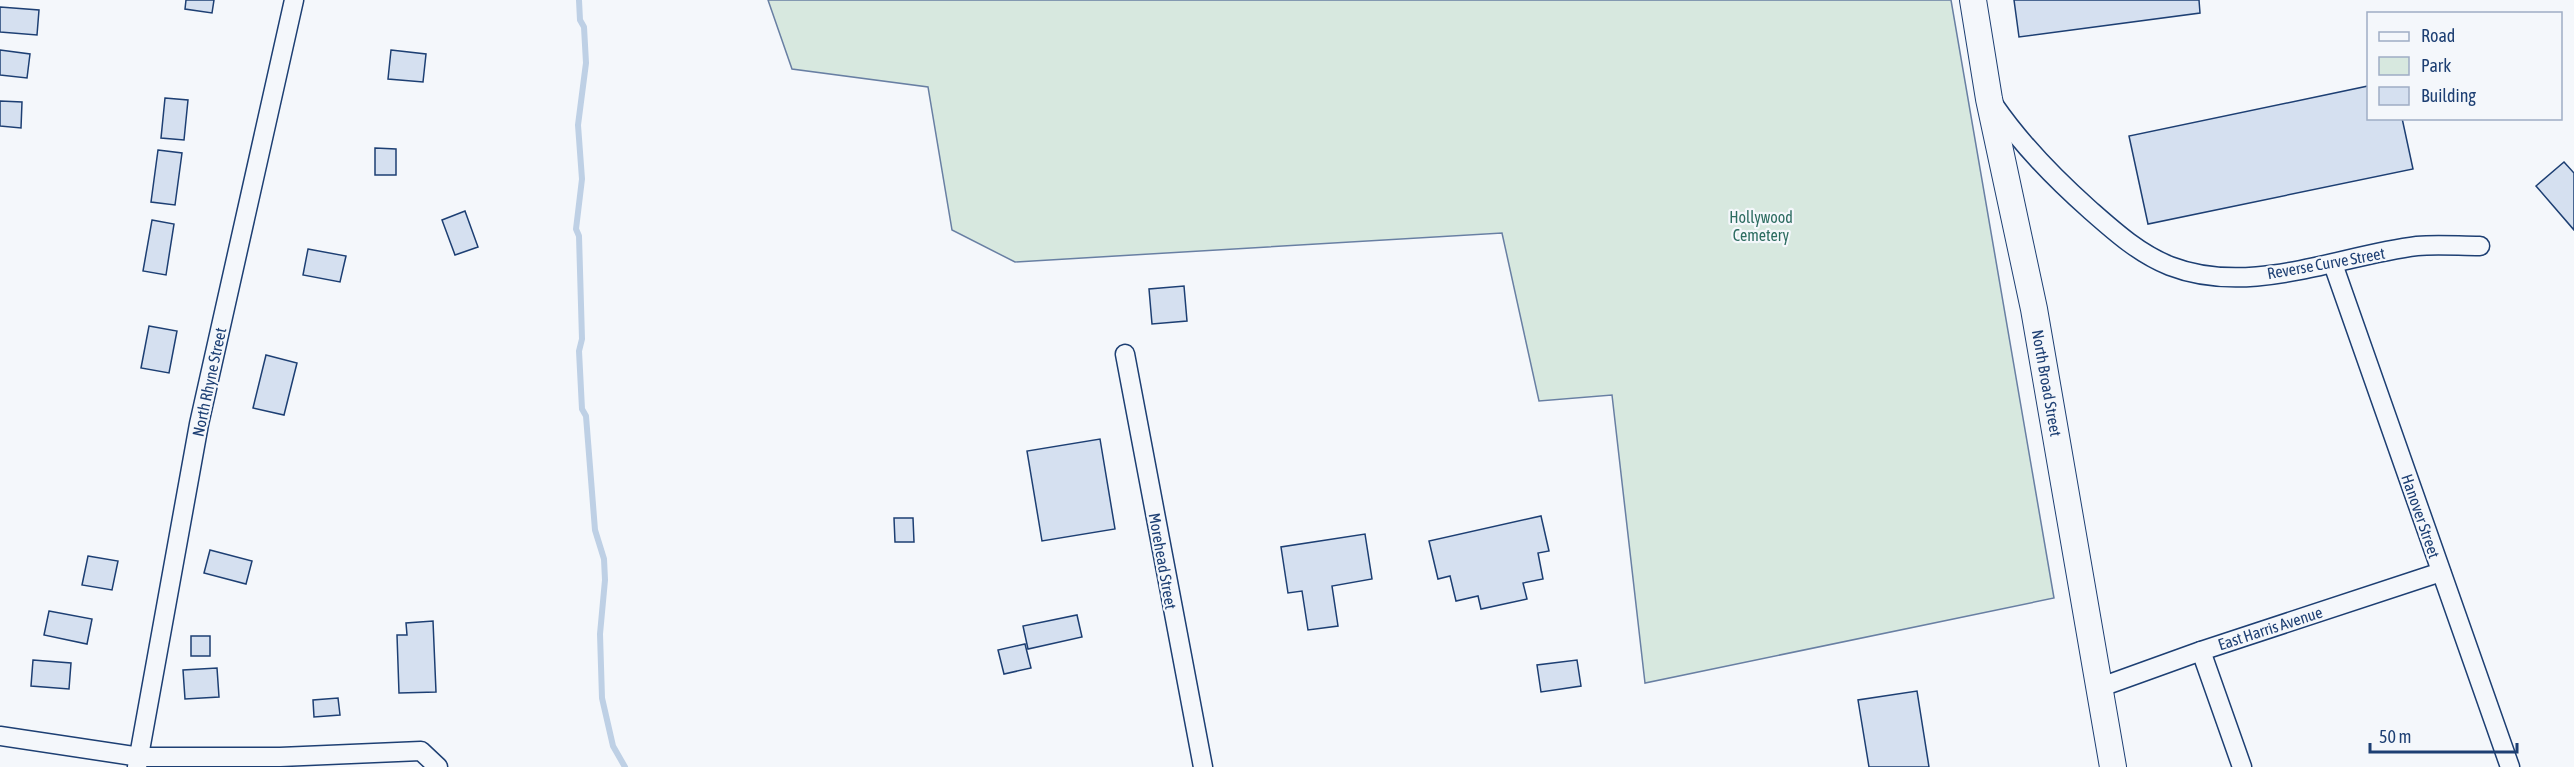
<svg xmlns="http://www.w3.org/2000/svg" width="2574" height="767" viewBox="0 0 2574 767" font-family="'Asap Condensed',sans-serif">
<rect width="100%" height="100%" fill="#f4f7fb"/>
<polygon fill="#d7e8df" stroke="#687fa3" stroke-width="1.5" points="768,0 1951,0 2054,598 1645,683 1612,395 1539,401 1502,233 1015,262 952,230 928,87 792,69"/>
<g fill="none" stroke-linecap="round" stroke-linejoin="round">
<polyline stroke="#bed0e5" stroke-width="6" points="579,0 580,20 584,27 586,63 578,125 582,179 576,229 579,236 582,339 579,351 582,409 586,416 595,530 604,559 605,580 600,634 602,698 613,746 625,767"/>
</g>
<g fill="#d5e0f0" stroke="#1d3f73" stroke-width="1.5">
<polygon points="186,0 214,0 212,13 185,9"/>
<polygon points="2014,0 2199,0 2200,13 2019,37"/>
<polygon points="0,7 39,10 37,35 0,32"/>
<polygon points="0,50 30,54 27,78 0,75"/>
<polygon points="391,50 426,54 423,82 388,79"/>
<polygon points="2368,86 2368,118 2402,118 2413,169 2148,224 2129,136"/>
<polygon points="165,98 188,100 184,140 161,138"/>
<polygon points="0,101 22,102 21,128 0,126"/>
<polygon points="375,148 396,149 396,175 375,175"/>
<polygon points="158,150 182,153 175,205 151,202"/>
<polygon points="2564,162 2574,173 2574,230 2536,186"/>
<polygon points="465,211 478,247 455,255 442,220"/>
<polygon points="152,220 174,224 166,275 143,271"/>
<polygon points="308,249 346,256 340,282 303,275"/>
<polygon points="1184,286 1187,321 1152,324 1149,289"/>
<polygon points="149,326 177,331 169,373 141,368"/>
<polygon points="266,355 297,363 284,415 253,408"/>
<polygon points="1100,439 1115,529 1042,541 1027,451"/>
<polygon points="1541,516 1549,551 1538,553 1543,579 1523,583 1527,599 1481,609 1478,596 1456,601 1450,576 1438,579 1429,541"/>
<polygon points="894,518 913,518 914,542 895,542"/>
<polygon points="1365,534 1372,579 1332,586 1338,626 1308,630 1302,591 1288,593 1281,547"/>
<polygon points="210,550 252,561 246,584 204,573"/>
<polygon points="88,556 118,561 112,590 82,585"/>
<polygon points="49,611 92,619 87,644 44,635"/>
<polygon points="1077,615 1082,637 1028,649 1023,626"/>
<polygon points="433,621 436,692 399,693 397,635 407,635 406,623"/>
<rect x="191" y="636" width="19" height="20"/>
<polygon points="1025,644 1031,668 1004,674 998,650"/>
<polygon points="33,660 71,663 69,689 31,686"/>
<polygon points="1577,660 1581,686 1541,692 1537,665"/>
<polygon points="217,668 219,697 185,699 183,670"/>
<polygon points="1917,691 1929,767 1869,767 1858,700"/>
<polygon points="338,698 340,715 314,717 313,700"/>
</g>
<g fill="none" stroke-linecap="round" stroke-linejoin="round">
<defs>
<g id="street">
<path d="M1994 105C2021 144 2053 177 2089 209 2114 231 2138 253 2170 266 2250 297 2337 256 2417 246 2437 244 2459 246 2480 246"/>
<polyline points="2333,264 2510,767"/>
<polyline points="1125,354 1203,767"/>
<polyline points="2201,651 2242,767"/>
<polyline points="2101,687 2201,651 2441,572"/>
<polyline points="0,736 140,757 280,757 421,751 438,767"/>
<polyline points="137,767 199,424 294,0"/>
</g>
<polyline id="secondary" points="1973,0 1989,99 2034,309 2113,767"/>
</defs>
<use href="#street" stroke="#1d3f73" stroke-width="21"/>
<use href="#secondary" stroke="#1d3f73" stroke-width="28"/>
<use href="#street" stroke="#f4f7fb" stroke-width="18"/>
<use href="#secondary" stroke="#f4f7fb" stroke-width="26"/>
</g>
<g text-anchor="middle" stroke-width="4.5" stroke-linejoin="round" paint-order="stroke">
<g font-size="16" fill="#2c6c60" stroke="#f4f7fb">
<text x="1761" y="223">Hollywood<tspan x="1761" dy="18">Cemetery</tspan></text>
</g>
<g font-size="16" fill="#1d3f73" stroke="#f4f7fb">
<text transform="translate(2326 263) rotate(-10)" y="6">Reverse Curve Street</text>
<text transform="translate(209 382) rotate(-78)" y="6">North Rhyne Street</text>
<text transform="translate(2047 383) rotate(80)" y="6">North Broad Street</text>
<text transform="translate(2421 516) rotate(71)" y="6">Hanover Street</text>
<text transform="translate(1163 561) rotate(80)" y="6">Morehead Street</text>
<text transform="translate(2270 628) rotate(-18)" y="6">East Harris Avenue</text>
</g>
</g>
<rect x="2367" y="12" width="195" height="108" fill="#f4f7fb" stroke="#9eadc5" stroke-width="1.5"/>
<rect x="2379" y="32" width="30" height="9" fill="#f4f7fb" stroke="#9eadc5" stroke-width="1.5"/>
<text x="2421" y="42" font-size="18" fill="#1d3f73">Road</text>
<rect x="2379" y="57" width="30" height="18" fill="#d7e8df" stroke="#9eadc5" stroke-width="1.5"/>
<text x="2421" y="72" font-size="18" fill="#1d3f73">Park</text>
<rect x="2379" y="87" width="30" height="18" fill="#d5e0f0" stroke="#9eadc5" stroke-width="1.5"/>
<text x="2421" y="102" font-size="18" fill="#1d3f73">Building</text>
<path d="M2370 743v9h147v-9" fill="none" stroke="#1d3f73" stroke-width="3"/>
<text x="2379" y="743" font-size="18" fill="#1d3f73" stroke="#f4f7fb" stroke-width="4.5" paint-order="stroke">50 m</text>
</svg>
